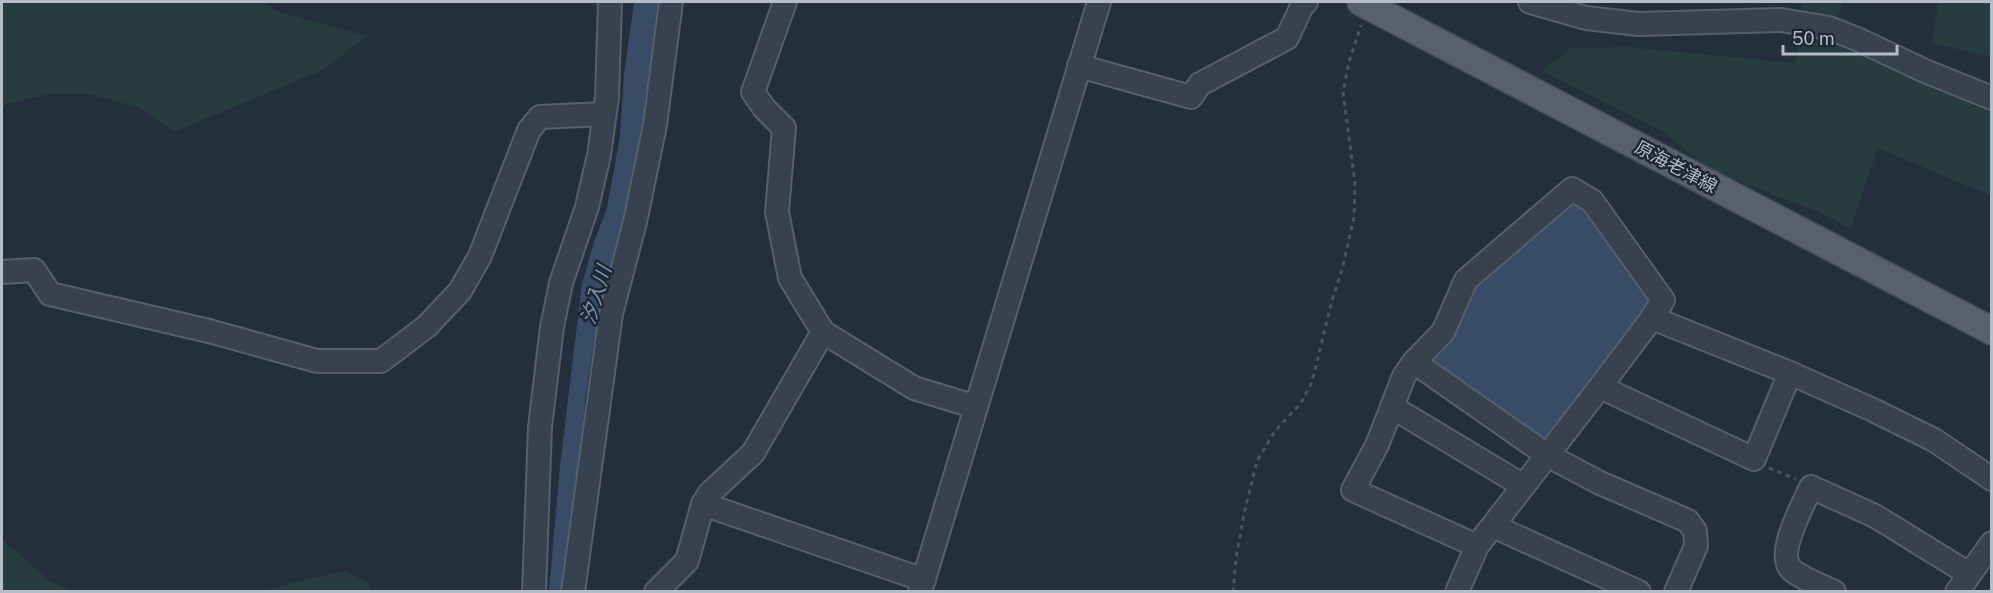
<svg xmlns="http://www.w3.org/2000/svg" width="1993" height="593" viewBox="0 0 1993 593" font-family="'Public Sans','Noto Sans JP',sans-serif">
<rect width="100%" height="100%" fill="#242f3e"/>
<g fill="#263c3f">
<polygon points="2,2 265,2 276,11 367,36 325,69 174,132 140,108 90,94 50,94 6,104 2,108"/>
<polygon points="1802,2 1842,2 1839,16 1954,71 1991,102 1991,196 1878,148 1850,229 1824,214 1710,170 1662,131 1542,71 1571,48 1627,47 1796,63"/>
<polygon points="1938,2 1991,2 1991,57 1932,43"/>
<polygon points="2,539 51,582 73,591 2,591"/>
<polygon points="347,571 370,584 370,591 262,591 310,578"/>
</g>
<g fill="#394c67">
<polygon points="634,2 661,2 652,109 613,267 601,308 593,348 585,401 577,510 566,591 549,592 560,466 582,284 594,242 607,208 620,136 624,75"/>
<polygon points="1573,197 1587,205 1654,302 1545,442 1426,361 1473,288"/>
</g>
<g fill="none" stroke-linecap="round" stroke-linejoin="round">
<defs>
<g id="minor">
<polyline points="785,2 753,92 764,108 784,128 777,212 790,278 823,332 914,388 976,407"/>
<polyline points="1530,2 1586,18 1638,24 1781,20 1829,28 1857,39 1925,71 1992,98"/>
<polyline points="1079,66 1191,97 1200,84 1287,38 1302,6 1306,2"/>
<polyline points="2,272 34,270 50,294 209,331 317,361 381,361 427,326 460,291 480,256 529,130 540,117 604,114"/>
<polyline points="1652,318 1790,373 1873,410 1934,440 1992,479"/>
<polyline points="1414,362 1443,332 1466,280 1572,189 1592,201 1663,300 1652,318 1600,387 1477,546 1457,592"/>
<polyline points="1600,387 1754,459 1790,373"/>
<polyline points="1392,407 1377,445 1353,490 1477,546"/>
<polyline points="1522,485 1392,407 1404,376 1414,362 1547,455 1600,483 1688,521 1695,531 1696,546 1676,592"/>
<polyline points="703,504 924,580"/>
<polyline points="1493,526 1639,592"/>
<polyline points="534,592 540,427 552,327 561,283 587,207 599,155 607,97 610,2"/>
<polyline points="573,592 611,314 635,222 655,125 671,2"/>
<polyline points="656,592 687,561 703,504 710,493 753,453 823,332"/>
<polyline points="920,592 1099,2"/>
<path d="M1834 592C1822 586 1801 578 1792 570 1775 555 1803 505 1811 487L1875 516 1969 574"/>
<polyline points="1957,592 1992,543"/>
</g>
<polyline id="major" points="1361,2 1992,331"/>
</defs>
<use href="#minor" stroke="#565f6c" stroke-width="26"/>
<use href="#major" stroke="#414a57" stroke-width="30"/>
<g stroke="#44595c" stroke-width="3" stroke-dasharray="4.5 4.5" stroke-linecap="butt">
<polyline points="1769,468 1796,479"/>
<polyline points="1233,592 1236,558 1244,514 1257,461 1275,431 1301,403 1312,382 1332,300 1342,270 1354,217 1355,183 1343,92 1349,62 1361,25"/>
</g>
<use href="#minor" stroke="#38414e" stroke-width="22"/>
<use href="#major" stroke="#56606e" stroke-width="27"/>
</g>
<g text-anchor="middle" stroke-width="5" stroke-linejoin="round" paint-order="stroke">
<g font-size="18" fill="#b4bcc9" stroke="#1d2633">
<text transform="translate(1676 167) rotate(28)" y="6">原海老津線</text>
</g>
<g font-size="20" font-style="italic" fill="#7c92b1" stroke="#1d2633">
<text transform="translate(596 295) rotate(-73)" y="7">汐入川</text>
</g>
</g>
<rect width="1993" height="593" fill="none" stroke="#b4bcc9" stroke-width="6"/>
<path d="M1783 45v9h114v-9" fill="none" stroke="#b4bcc9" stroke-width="3"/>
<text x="1792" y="45" font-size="18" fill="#b4bcc9" stroke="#1d2633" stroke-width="4.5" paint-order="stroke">50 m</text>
</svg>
